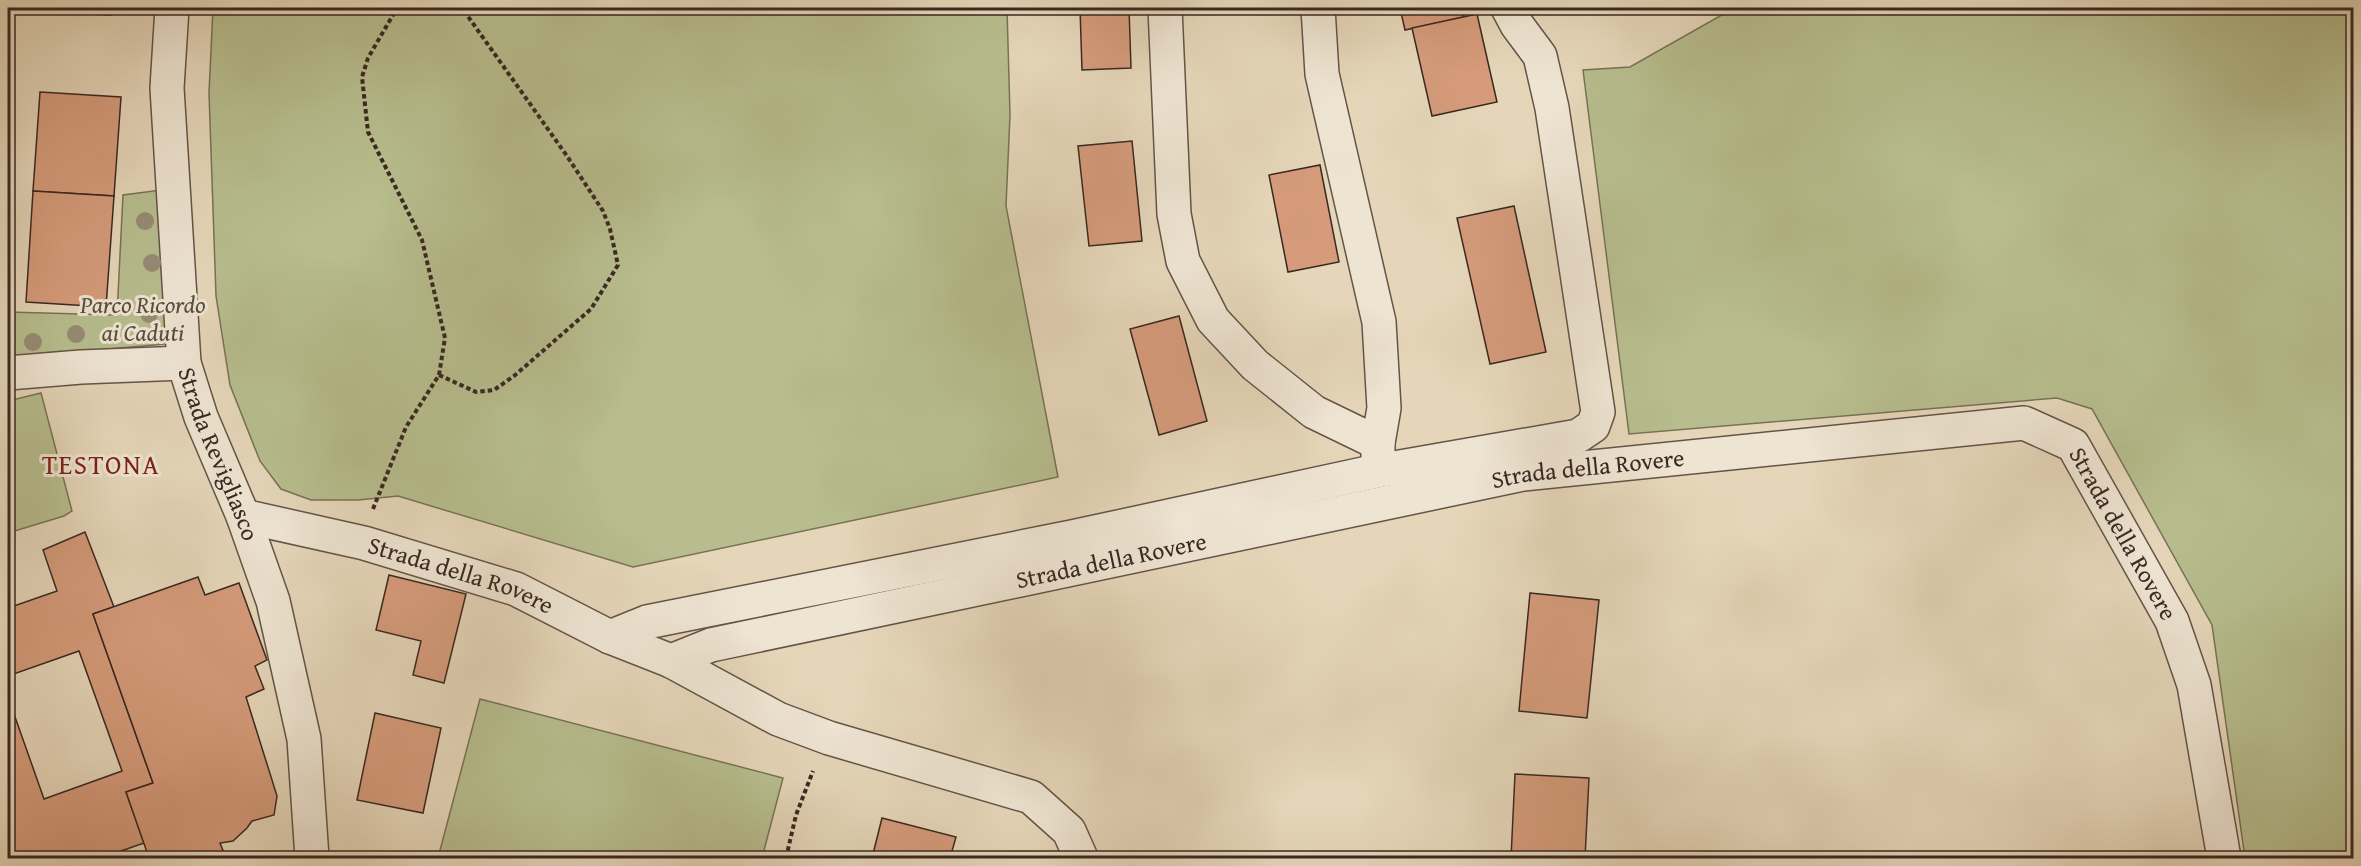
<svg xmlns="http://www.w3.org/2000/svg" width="2361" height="866" viewBox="0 0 2361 866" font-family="'Gentium Book Plus',serif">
<rect width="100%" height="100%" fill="#e5d6b9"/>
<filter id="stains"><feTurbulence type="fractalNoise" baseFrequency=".00333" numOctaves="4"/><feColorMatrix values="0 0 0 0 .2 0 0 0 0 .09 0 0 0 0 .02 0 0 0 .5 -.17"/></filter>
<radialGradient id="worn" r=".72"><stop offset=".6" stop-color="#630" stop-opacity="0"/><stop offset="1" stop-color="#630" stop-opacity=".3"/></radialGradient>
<g fill="#b7bd8e" stroke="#787258" stroke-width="1.5">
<polygon points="213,8 1007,8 1010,115 1006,206 1058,477 633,567 398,496 358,500 311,500 281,489 260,461 230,385 216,296 209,93"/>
<polygon points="1734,8 2353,8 2353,858 2245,858 2212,625 2092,409 2057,398 1629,434 1583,70 1630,67"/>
<polygon points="161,190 169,324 165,344 8,358 8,312 117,315 123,195"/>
<polygon points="41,393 72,511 64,516 8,533 8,401"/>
<polygon points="480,699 783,778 762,858 438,858"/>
</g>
<g fill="#d59b7b" stroke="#392822" stroke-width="1.5">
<polygon points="38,8 111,8 111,15 38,12"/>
<polygon points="1080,8 1129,8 1131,68 1082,70"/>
<polygon points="1400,8 1461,8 1464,17 1405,30"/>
<polygon points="1477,14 1497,102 1432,116 1412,28"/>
<polygon points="40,92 121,97 114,196 33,191"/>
<polygon points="1132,141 1142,241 1089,246 1078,146"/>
<polygon points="1320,165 1339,262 1288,272 1269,175"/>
<polygon points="33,191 114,196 106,307 26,302"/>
<polygon points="1514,206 1546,352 1490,364 1457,218"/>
<polygon points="1179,316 1207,421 1159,435 1130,329"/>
<polygon points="85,532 114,607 93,614 153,783 126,792 144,843 101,858 8,858 8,697 44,799 122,771 79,651 8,676 8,608 57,591 43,550"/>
<polygon points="389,575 466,594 444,683 413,675 421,641 376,630"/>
<polygon points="198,577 205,595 239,583 267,660 255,666 264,689 246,697 277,796 274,815 252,821 247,828 233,841 220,843 226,858 149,858 126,792 153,783 93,614"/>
<polygon points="1530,593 1599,600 1587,718 1519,711"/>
<polygon points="375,713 441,728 423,813 357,800"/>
<polygon points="1515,774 1589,778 1585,858 1511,858"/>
<polygon points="882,818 956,837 950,858 872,858"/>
</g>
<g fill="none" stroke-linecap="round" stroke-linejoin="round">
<defs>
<g id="minor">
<path id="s1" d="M172 8 167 88 184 363 201 417 243 516 273 601 304 739 312 858"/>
<polyline points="1165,8 1174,214 1183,261 1213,320 1255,365 1314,412 1378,443"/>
<polyline points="1318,8 1322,74 1379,322 1384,408 1378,443 1378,464"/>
<polyline points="8,373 81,367 184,363"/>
<path id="s2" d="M243 516 364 543 516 589 610 637 671 661 778 719 829 738 1031 797 1069 831 1081 858"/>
<polyline points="610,637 647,622 1072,537 1377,471 1578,436 1593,426 1598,412 1552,108 1540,56 1517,25 1508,8"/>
<path id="s3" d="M671 661 711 645 1523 474 2024 423 2073 445 2172 621 2194 685 2224 858"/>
</g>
</defs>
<use href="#minor" stroke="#645448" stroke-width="36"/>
<g stroke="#392822" stroke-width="4" stroke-dasharray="4.5 3" stroke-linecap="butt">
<polyline points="439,375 476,392 494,390 514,376 591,309 618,265 610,229 603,211 567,156 462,8"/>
<polyline points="373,509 406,427 439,375 445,338 422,240 368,132 362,77 368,58 397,8"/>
<polyline points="786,858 796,815 813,771"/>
</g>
<use href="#minor" stroke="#eee4d2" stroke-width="33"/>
</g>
<g fill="#978b75">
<circle cx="145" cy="221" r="9"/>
<circle cx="152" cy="263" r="9"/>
<circle cx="149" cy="314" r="9"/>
<circle cx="76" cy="334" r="9"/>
<circle cx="33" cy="342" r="9"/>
</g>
<g text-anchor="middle" stroke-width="6" stroke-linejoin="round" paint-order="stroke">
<g font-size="24" font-style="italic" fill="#584d3d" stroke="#eee4d2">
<text x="143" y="313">Parco Ricordo<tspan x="143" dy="28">ai Caduti</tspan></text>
</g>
<g font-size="24" fill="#392822" stroke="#eee4d2">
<text dy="8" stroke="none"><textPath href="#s1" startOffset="453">Strada Revigliasco</textPath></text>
<text dy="8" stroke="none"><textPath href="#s3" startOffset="938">Strada della Rovere</textPath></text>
<text dy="8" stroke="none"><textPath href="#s3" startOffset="1532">Strada della Rovere</textPath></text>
<text dy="8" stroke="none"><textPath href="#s3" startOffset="452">Strada della Rovere</textPath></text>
<text dy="8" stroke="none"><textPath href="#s2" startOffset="226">Strada della Rovere</textPath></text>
</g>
<g font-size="27" letter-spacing="1.5" fill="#7a1f14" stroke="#eee4d2">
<text x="101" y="474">TESTONA</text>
</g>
</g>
<rect width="2361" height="866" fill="none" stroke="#e5d6b9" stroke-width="30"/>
<rect x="9" y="9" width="2343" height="848" fill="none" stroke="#392822" stroke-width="3"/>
<rect x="15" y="15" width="2331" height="836" fill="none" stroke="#392822" stroke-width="1.5"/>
<rect width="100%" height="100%" filter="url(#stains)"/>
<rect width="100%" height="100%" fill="url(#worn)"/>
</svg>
